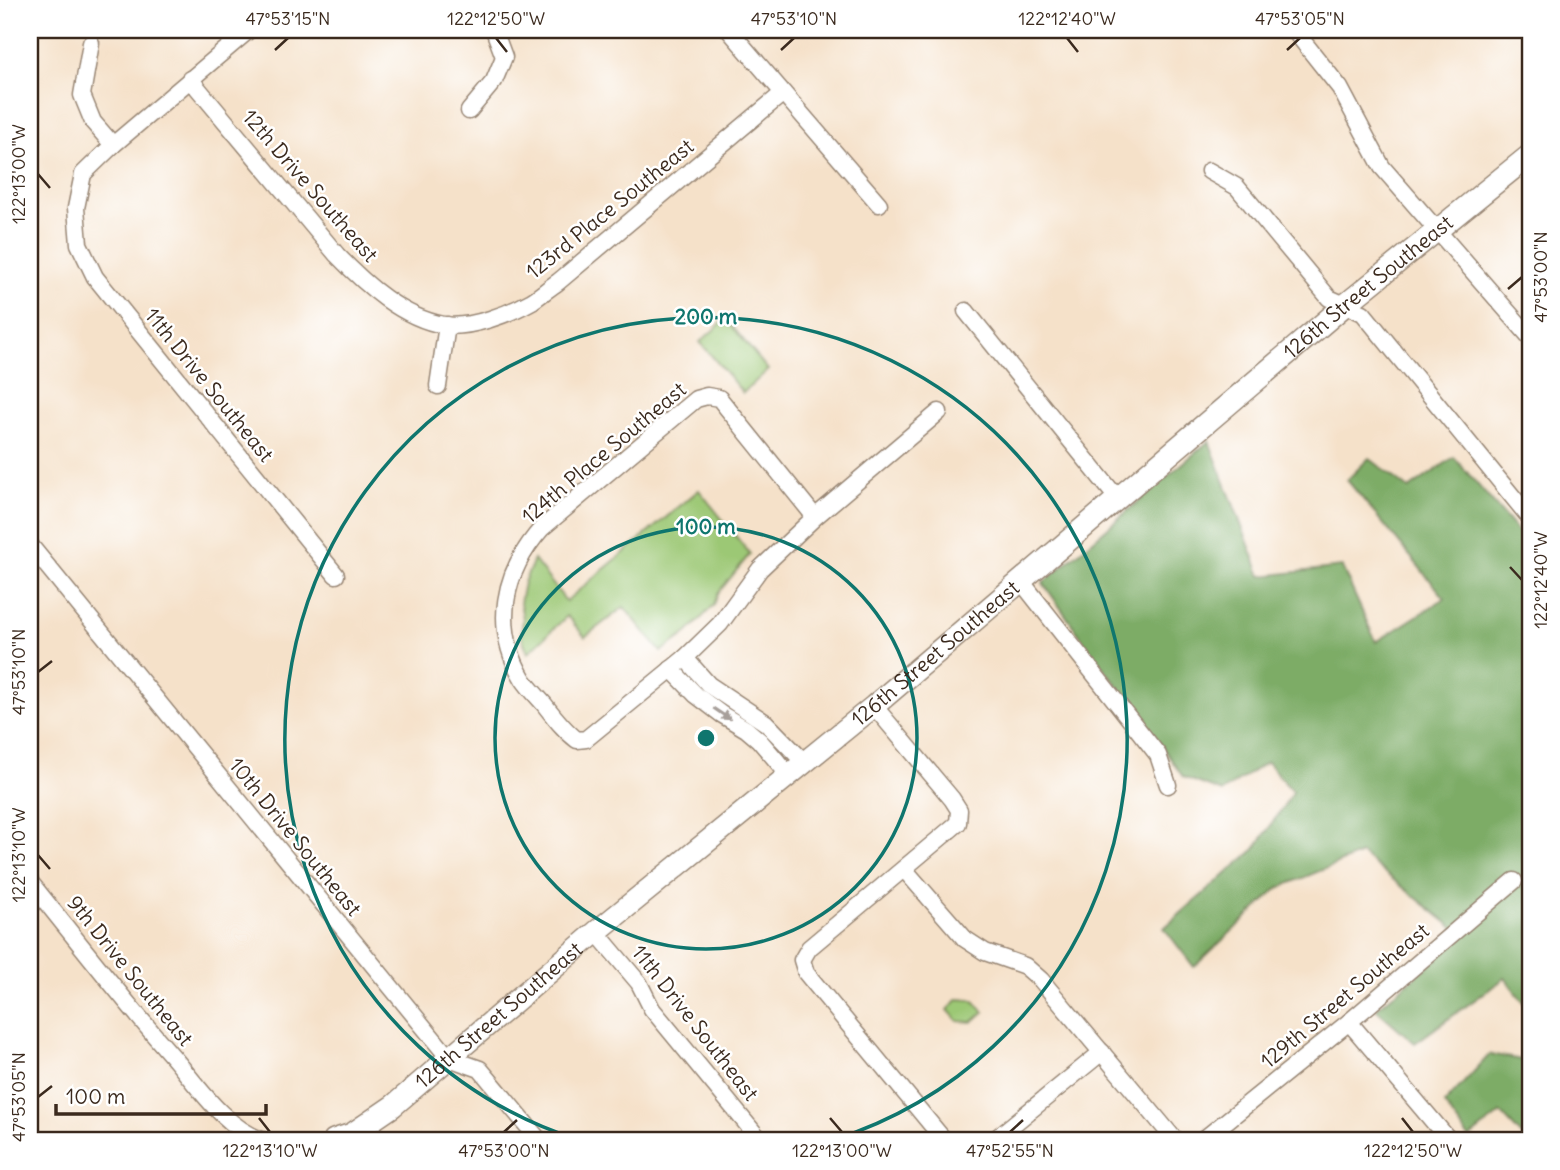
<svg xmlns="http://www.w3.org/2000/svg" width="1560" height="1170" viewBox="0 0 1560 1170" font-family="Delius,sans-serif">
<rect width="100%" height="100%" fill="#fff"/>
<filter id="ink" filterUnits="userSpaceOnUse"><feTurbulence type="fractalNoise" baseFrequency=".0143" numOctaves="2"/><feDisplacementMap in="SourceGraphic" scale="14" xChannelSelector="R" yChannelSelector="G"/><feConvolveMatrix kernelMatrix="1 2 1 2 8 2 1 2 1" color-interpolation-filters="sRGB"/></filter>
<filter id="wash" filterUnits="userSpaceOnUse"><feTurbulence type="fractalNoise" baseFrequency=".00686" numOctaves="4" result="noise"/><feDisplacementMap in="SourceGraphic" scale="28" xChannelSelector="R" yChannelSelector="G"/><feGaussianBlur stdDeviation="1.57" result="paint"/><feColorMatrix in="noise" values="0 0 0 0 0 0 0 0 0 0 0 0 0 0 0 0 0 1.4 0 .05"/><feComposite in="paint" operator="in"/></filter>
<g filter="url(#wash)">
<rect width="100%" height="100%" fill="#f5e1c9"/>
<g fill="#9cc875" stroke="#6c794a" stroke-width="2">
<polygon points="726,319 768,370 743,393 700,342"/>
<polygon points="699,490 750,554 718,593 714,605 687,633 661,652 624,607 585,637 567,616 528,653 521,635 523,618 520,603 524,582 534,560 566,601"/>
<polygon points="958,999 973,1000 984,1012 972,1022 958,1021 948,1010"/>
</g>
<g fill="#7dac66" stroke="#5c6b42" stroke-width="2">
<polygon points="1209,441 1261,576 1342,567 1376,642 1445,598 1347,480 1369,458 1409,489 1454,457 1530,546 1530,1011 1505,978 1415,1043 1376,1009 1464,936 1361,854 1278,888 1194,967 1164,928 1255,849 1293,792 1267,762 1222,792 1183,777 1142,717 1095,657 1043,583"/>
<polygon points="1530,1052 1530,1140 1526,1140 1501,1113 1469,1138 1444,1104 1490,1054 1522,1060"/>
</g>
</g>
<g filter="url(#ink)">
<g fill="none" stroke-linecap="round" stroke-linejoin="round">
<defs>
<g id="minor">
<polyline points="249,30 113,145 83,174 76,208 79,244 95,277 336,575"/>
<polyline points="729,30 879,204"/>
<polyline points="1294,30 1340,88 1382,167 1530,337"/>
<polyline points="91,43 82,95 93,122 113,145"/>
<path d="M190 79 337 255C365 284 402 318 444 325 470 329 509 314 532 301 541 295 549 288 558 282L783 93"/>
<polyline points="469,111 494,81 504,57 494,30"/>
<polyline points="1209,171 1237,187 1329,298 1363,313 1530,518"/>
<polyline points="966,311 1117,498"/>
<polyline points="438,386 447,325"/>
<path d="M815 517 719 398 707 396 696 399 542 528C503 572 492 627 523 679 529 688 537 696 544 704 554 717 564 730 577 740L586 739 685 658 720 624 760 569 815 517 939 412"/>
<polyline points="30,545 449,1058 480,1069 539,1140"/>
<polyline points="1021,581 1158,755 1168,785"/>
<polyline points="685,658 709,685 766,723 804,762"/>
<polyline points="671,669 696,695 721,714 746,729 759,740 788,774"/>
<polyline points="874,706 952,799 959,810 958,823 809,948 802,960 806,973 944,1140"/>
<polyline points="904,869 965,939 985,952 1025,966 1041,980 1175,1140"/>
<path d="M30 882C77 940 123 1000 173 1057 197 1085 225 1128 262 1140"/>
<polyline points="596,932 639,983 652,1009 760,1140"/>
<polyline points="1349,1022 1449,1140"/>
<polyline points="994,1140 1102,1052"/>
<polyline points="1203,1140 1349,1022 1514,881"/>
</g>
<g id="tertiary">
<path id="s1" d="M334 1140 352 1134 393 1106 596 932 874 706 1345 305 1530 155"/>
</g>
</defs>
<use href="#minor" stroke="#988674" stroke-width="19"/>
<use href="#tertiary" stroke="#988674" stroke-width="24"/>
<use href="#minor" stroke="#fff" stroke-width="16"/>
<use href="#tertiary" stroke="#fff" stroke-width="21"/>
</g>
<defs><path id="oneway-solid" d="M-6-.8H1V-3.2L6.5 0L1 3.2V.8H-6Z" transform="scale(1.75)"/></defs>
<use fill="#a79f9a" href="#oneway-solid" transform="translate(722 714) rotate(34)"/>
</g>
<path fill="none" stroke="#3b2a1e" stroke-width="2.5" d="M496 38 507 52M1067 38 1078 52M275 50 288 38M781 50 794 38M1287 50 1300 38M38 174 50 188M1508 289 1522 277M1510 567 1522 580M38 672 52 661M38 855 50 869M38 1097 52 1086M259 1118 270 1132M830 1118 842 1132M1402 1118 1413 1132M504 1132 517 1120M1010 1132 1023 1120"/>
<g fill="none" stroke="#0f766e" stroke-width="3.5">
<circle cx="706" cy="738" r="211"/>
<path d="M579 1140A421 421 0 1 1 833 1140"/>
</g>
<g text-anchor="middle" stroke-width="5" stroke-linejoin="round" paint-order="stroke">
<g font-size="21" fill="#3b2a1e" stroke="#fff">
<text transform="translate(310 186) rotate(49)" y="7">12th Drive Southeast</text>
<text transform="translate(610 209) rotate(-39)" y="7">123rd Place Southeast</text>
<text dy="7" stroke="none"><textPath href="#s1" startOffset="1342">126th Street Southeast</textPath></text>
<text transform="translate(209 385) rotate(51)" y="7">11th Drive Southeast</text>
<text transform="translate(604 453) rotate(-40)" y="7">124th Place Southeast</text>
<text dy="7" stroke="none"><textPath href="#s1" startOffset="775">126th Street Southeast</textPath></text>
<text transform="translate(295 837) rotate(51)" y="7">10th Drive Southeast</text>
<text transform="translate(130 971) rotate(51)" y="7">9th Drive Southeast</text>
<text transform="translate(1345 996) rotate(-40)" y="7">129th Street Southeast</text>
<text dy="7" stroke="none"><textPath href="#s1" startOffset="208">126th Street Southeast</textPath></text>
<text transform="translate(695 1023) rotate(52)" y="7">11th Drive Southeast</text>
</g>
</g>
<circle cx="706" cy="738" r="10" fill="#0f766e" stroke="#fff" stroke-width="3.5"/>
<g font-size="21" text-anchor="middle" font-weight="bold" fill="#0f766e" stroke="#fff" stroke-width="5" stroke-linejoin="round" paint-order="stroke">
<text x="706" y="324">200 m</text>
<text x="706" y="534">100 m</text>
</g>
<rect width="1560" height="1170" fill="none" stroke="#fff" stroke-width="77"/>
<path d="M56 1104v10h210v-10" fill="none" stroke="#3b2a1e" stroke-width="3.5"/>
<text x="66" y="1104" font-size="21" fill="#3b2a1e" stroke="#ffffff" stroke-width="5" paint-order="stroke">100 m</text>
<rect x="38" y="38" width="1484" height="1094" fill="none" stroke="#3b2a1e" stroke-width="2.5"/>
<g font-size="18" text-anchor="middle" fill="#3b2a1e">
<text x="288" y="25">47°53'15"N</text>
<text x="496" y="25">122°12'50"W</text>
<text x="794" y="25">47°53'10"N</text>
<text x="1067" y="25">122°12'40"W</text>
<text x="1300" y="25">47°53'05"N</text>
<text transform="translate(19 174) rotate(-90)" y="6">122°13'00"W</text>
<text transform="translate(1541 277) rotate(-90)" y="6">47°53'00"N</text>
<text transform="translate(1541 580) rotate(-90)" y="6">122°12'40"W</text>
<text transform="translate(19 672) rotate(-90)" y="6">47°53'10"N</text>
<text transform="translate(19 855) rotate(-90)" y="6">122°13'10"W</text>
<text transform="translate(19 1097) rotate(-90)" y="6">47°53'05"N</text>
<text x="270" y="1157">122°13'10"W</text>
<text x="504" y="1157">47°53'00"N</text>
<text x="842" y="1157">122°13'00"W</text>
<text x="1010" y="1157">47°52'55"N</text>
<text x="1413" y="1157">122°12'50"W</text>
</g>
</svg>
